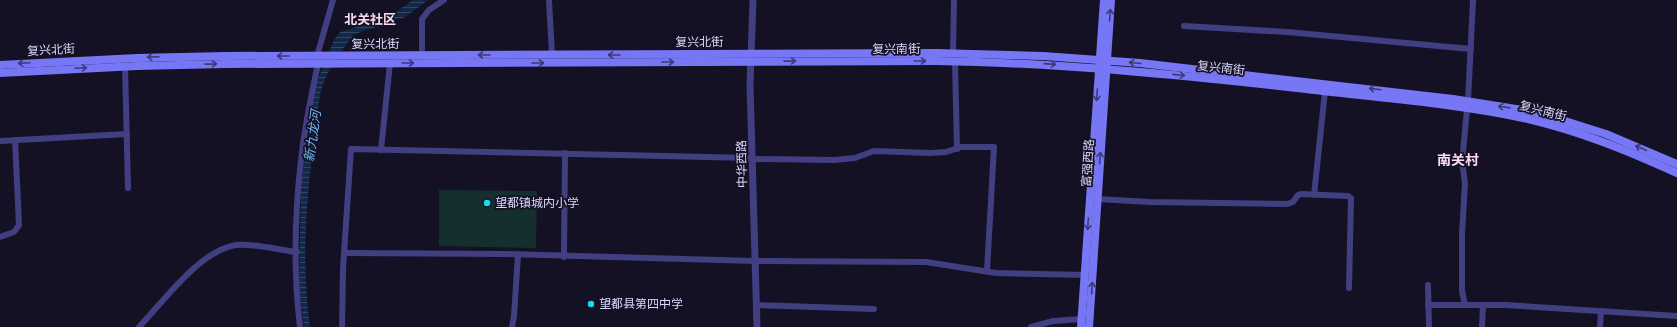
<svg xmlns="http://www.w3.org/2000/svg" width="1677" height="327" viewBox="0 0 1677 327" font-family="Roboto,'Noto Sans SC',sans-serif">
<defs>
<pattern id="water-rules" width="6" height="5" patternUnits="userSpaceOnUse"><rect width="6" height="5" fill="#122848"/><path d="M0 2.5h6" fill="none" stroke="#344663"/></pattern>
</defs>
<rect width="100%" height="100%" fill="#141125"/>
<polygon fill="#142f2e" points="439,190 537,191 536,248 439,246"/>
<path fill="url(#water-rules)" d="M413 0H428L405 17 355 34 351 38C342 51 331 65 325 79 318 95 318 114 316 130 306 195 301 262 310 327H304L299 290 301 185 316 84 334 40 340 32 389 17Z"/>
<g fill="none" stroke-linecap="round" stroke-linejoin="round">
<g stroke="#413f81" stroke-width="6">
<polyline points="549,0 552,55"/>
<polyline points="1184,26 1287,32 1471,49"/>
<polyline points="953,54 954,0"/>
<polyline points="317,56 333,0"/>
<polyline points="422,56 422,19 429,10 444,0"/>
<polyline points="955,62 957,149"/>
<polyline points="125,66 128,188"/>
<polyline points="1468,101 1473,0"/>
<polyline points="0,141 127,134"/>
<polyline points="381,150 390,63"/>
<polyline points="752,159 834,160 855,158 874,151 930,153 946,152 961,147 994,147 987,271"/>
<polyline points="1314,195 1325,91"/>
<polyline points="1098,199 1150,202 1287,204 1293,202 1298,195 1301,194 1348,196 1351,198 1349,288"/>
<polyline points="0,237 14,232 19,225 15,140"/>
<polyline points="344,253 505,254 755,261 926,262 996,273 1085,275"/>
<polyline points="564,257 565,153"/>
<polyline points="1428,285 1429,327"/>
<polyline points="756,305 874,309"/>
<polyline points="1428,305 1506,305 1677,316"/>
<polyline points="1465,305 1462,291 1462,233 1465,183 1462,162 1467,109"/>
<path d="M139 327C164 301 199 251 236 245 253 243 279 250 297 252"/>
<path d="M300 327C293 270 295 208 302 151 306 121 312 92 318 64"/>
<polyline points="342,327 343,269 351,149 752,158"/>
<polyline points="512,327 514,316 518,255"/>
<polyline points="1031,327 1053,321 1082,319"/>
<polyline points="1482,327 1483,305"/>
<polyline points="1600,327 1601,311"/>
</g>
<polyline stroke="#413f81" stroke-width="7" points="753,0 750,85 757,327"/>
<g stroke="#7776f5" stroke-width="8">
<polyline points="0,65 137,58 225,56 936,53 1043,56 1140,63 1453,99 1529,111 1565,121 1606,134 1677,164"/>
<path d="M0 73 137 66 225 64 936 61C1060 63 1183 75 1306 89 1379 98 1455 103 1528 119 1580 131 1628 151 1677 173"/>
<polyline points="1081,327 1104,0"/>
<polyline points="1089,327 1111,0"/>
</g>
</g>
<defs><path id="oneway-shaft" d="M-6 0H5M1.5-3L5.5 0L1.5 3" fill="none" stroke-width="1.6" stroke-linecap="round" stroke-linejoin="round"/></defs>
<g stroke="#3c3978">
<use href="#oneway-shaft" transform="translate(1110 15) rotate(-86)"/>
<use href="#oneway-shaft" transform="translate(484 55) rotate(180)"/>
<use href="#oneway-shaft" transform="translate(614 55) rotate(180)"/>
<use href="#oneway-shaft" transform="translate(283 56) rotate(180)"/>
<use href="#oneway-shaft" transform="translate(153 57) rotate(178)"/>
<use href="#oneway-shaft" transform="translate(790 61) rotate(-1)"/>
<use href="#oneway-shaft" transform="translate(920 61)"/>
<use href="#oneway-shaft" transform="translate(668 62)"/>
<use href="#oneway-shaft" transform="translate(24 63) rotate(177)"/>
<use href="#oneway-shaft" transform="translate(408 63)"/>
<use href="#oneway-shaft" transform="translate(538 63)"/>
<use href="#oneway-shaft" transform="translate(1135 63) rotate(-175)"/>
<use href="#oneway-shaft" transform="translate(211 64) rotate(-1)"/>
<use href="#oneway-shaft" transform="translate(1050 64) rotate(4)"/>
<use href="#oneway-shaft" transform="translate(81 68) rotate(-3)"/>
<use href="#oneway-shaft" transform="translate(1179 75) rotate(6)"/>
<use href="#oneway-shaft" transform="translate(1375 89) rotate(-173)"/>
<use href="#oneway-shaft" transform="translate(1097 95) rotate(94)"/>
<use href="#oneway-shaft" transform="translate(1504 107) rotate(-172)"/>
<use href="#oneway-shaft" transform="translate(1641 148) rotate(-156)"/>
<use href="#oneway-shaft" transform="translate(1100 158) rotate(-86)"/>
<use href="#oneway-shaft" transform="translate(1088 224) rotate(94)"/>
<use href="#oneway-shaft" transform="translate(1092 288) rotate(-86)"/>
</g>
<g fill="#12dcee" stroke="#141125" stroke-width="1.5">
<circle cx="487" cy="203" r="4"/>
<circle cx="591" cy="304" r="4"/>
</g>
<g text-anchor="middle" stroke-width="3.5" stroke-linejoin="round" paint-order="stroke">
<g font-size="12" fill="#dcd8fc" stroke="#141125">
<text x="699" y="46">复兴北街</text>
<text x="375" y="48">复兴北街</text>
<text x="896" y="53">复兴南街</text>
<text transform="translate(51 50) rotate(-3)" y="4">复兴北街</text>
<text transform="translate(1221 68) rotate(6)" y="4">复兴南街</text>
<text transform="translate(1543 111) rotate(14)" y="4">复兴南街</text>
<text transform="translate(1088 163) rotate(-86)" y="4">富强西路</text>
<text transform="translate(742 164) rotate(-91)" y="4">中华西路</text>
</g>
<g font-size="12" fill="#dcd8fc" stroke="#141125" text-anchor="start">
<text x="495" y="207">望都镇城内小学</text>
<text x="599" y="308">望都县第四中学</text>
</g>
<g font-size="13" font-weight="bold" fill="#fcdaf1" stroke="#141125">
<text x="370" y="24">北关社区</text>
</g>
<g font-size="13" font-style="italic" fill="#6eb9f5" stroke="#141125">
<text transform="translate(312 136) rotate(-82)" y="5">新九龙河</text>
</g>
<g font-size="14" font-weight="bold" fill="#fcdaf1" stroke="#141125">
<text x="1458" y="165">南关村</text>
</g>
</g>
</svg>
